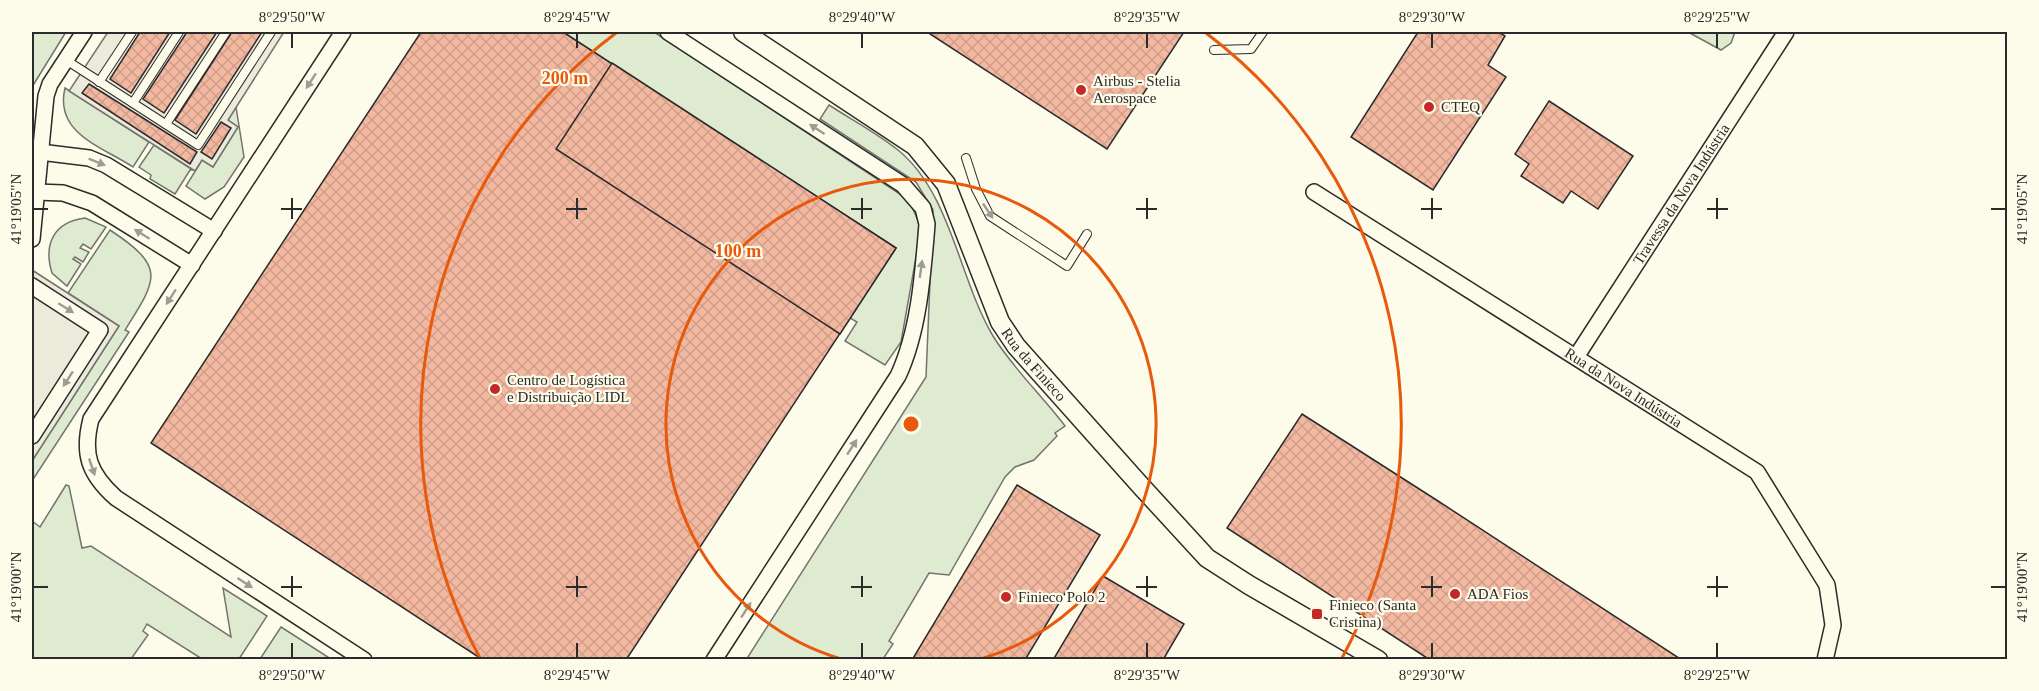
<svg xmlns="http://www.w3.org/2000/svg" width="2039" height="691" viewBox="0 0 2039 691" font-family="'Times New Roman',serif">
<defs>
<pattern id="building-cross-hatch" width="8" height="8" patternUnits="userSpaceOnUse" patternTransform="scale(1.5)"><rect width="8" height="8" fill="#f2b8a0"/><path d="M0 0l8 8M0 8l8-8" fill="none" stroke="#d09e8a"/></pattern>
</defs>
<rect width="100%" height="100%" fill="#fdfbea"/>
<g fill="#deebd1" stroke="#74746e" stroke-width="1.5">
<polygon points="32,32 66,32 32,87"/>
<polygon points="563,32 654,32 909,200 919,223 918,246 901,342 885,365 845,341 857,322 850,318 896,248"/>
<polygon points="1688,32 1735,32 1731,43 1721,50"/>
<path d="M65 88 149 142 133 167C103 147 54 134 65 88Z"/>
<path d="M829 105C852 120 877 133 898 150 951 193 959 279 993 336 1012 367 1043 397 1065 426L1055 433 1057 436 1034 460 1015 467 1005 477 949 575 929 573 889 641 893 644 883 659 746 660 926 377 933 210 916 182 820 119Z"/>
<polygon points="236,107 244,157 224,187 205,199 186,186 202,160 213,167 238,127 228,120"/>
<polygon points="154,145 193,170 190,170 175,194 150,179 151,175 139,167"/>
<path d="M85 218 106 227 91 249 83 244 80 248 89 252 83 262 75 257 73 259 81 264 67 286 52 273C43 244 54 222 85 218Z"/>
<path d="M110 230C166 267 158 278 125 330L129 332 32 481V461L119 326 68 293Z"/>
<polygon points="66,485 69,486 82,548 91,546 231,637 223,588 267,616 239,659 202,659 147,624 143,631 148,635 131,659 32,659 32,521 40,527"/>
<polygon points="281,627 331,659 260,659"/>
</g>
<g fill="#eceadb" stroke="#74746e" stroke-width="1.5">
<polygon points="108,32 284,32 228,120 238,127 213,167 202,160 195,171 69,91"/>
<polygon points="32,270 119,326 32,461"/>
</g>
<g fill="url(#building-cross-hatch)" stroke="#2b2b2b" stroke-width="1.5">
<polygon points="140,32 170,32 131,93 110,79"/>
<polygon points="187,32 217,32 164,113 143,99"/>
<polygon points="232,32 262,32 196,134 175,120"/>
<polygon points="421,32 563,32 896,248 626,660 483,660 151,443"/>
<polygon points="927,32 1184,32 1107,149"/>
<polygon points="1418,32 1498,32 1505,36 1488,65 1506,77 1433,190 1351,137"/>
<polygon points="612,63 896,248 840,334 556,149"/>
<polygon points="89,84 197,152 190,164 82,93"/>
<polygon points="1549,101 1633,156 1598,209 1571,191 1563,203 1521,176 1529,164 1515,154"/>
<polygon points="221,122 231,128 212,159 201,152"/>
<polygon points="1302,414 1438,501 1682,660 1430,660 1227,528"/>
<polygon points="1017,485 1100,535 1025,660 912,660"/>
<polygon points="1103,576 1184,624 1163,660 1053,660"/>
</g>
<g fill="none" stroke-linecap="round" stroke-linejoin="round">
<defs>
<g id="service">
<polyline points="1214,50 1251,49 1263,32"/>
<polyline points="66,60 198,145 271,32"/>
<polyline points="99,82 132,32"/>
<polyline points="133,103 179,32"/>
<polyline points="166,124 226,32"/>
<polyline points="966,158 976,189 990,216 1067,266 1087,234"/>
</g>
<g id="minor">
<path d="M343 32 91 419C82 454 89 474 116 498L364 660"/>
<path d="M668 32 903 185 923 208 927 224C923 274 919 331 898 376L714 660"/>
<polyline points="40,152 89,158 106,165 214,231"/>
<polyline points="36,192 63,193 92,203 192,265"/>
<path id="s1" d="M1314 192 1757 472 1827 585 1833 625 1825 660"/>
<polyline points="32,239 46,96 50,84 84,32"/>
<polyline points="32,286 100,330 32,436"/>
<path id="s2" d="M1576 357 1786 32"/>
</g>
<g id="tertiary">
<path id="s3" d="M743 32 915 146 946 184 1000 322 1016 346 1140 485 1207 558 1249 585 1378 660"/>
</g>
</defs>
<use href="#service" stroke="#2b2b2b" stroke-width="10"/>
<use href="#minor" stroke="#2b2b2b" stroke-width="18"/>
<use href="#tertiary" stroke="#2b2b2b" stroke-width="21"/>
<use href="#service" stroke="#fdfbea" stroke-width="8"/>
<use href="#minor" stroke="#fdfbea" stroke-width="15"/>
<use href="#tertiary" stroke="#fdfbea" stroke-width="18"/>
</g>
<defs><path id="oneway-solid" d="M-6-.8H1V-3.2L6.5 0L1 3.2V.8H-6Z" transform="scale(1.5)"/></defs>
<g fill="#9e9d94">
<use href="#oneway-solid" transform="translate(311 81) rotate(123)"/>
<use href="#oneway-solid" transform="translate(817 129) rotate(-147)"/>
<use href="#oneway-solid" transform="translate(97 162) rotate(22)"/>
<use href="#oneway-solid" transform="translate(988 211) rotate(56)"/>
<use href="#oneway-solid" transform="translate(142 234) rotate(-148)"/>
<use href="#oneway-solid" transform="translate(921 269) rotate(-82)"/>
<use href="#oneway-solid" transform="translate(171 297) rotate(123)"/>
<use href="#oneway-solid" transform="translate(66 308) rotate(32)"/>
<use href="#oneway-solid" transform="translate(68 379) rotate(123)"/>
<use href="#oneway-solid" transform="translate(852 447) rotate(-57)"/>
<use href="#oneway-solid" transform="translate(92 467) rotate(71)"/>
<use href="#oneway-solid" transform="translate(245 583) rotate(33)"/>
<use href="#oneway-solid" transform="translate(746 610) rotate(-57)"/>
</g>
<path fill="none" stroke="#2b2b2b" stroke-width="2" d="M292 33V48M577 33V48M862 33V48M1147 33V48M1432 33V48M1717 33V48M292 198V219M577 198V219M862 198V219M1147 198V219M1432 198V219M1717 198V219M33 209H48M281 209H302M566 209H587M851 209H872M1136 209H1157M1421 209H1442M1707 209H1728M1991 209H2006M292 576V597M577 576V597M862 576V597M1147 576V597M1432 576V597M1717 576V597M33 587H48M281 587H302M566 587H587M851 587H872M1136 587H1157M1421 587H1442M1707 587H1728M1991 587H2006M292 643V658M577 643V658M862 643V658M1147 643V658M1432 643V658M1717 643V658"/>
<g fill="none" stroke="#e8590c" stroke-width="3">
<path d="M841 659A245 245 0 1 1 981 659"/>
<path d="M480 658A490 490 0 0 1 616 33M1206 33A490 490 0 0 1 1342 658"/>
</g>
<g fill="#c62828" stroke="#fdfbea" stroke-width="2">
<circle cx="1081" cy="90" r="6"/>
<circle cx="1429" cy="107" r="6"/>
<circle cx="495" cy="389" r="6"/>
<circle cx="1455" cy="594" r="6"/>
<circle cx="1006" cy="597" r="6"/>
<rect x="1311" y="608" width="12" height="12" rx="3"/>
</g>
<g text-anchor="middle" stroke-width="4.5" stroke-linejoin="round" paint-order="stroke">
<g font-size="15" fill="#2b2b2b" stroke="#fdfbea" text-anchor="start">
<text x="1093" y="86">Airbus - Stelia<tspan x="1093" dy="17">Aerospace</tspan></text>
<text x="1441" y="112">CTEQ</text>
<text x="507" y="385">Centro de Logística<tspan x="507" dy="17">e Distribuição LIDL</tspan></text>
<text x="1467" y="599">ADA Fios</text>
<text x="1018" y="602">Finieco Polo 2</text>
<text x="1329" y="610">Finieco (Santa<tspan x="1329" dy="17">Cristina)</tspan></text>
</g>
<g font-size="15" fill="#2b2b2b" stroke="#fdfbea">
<text dy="5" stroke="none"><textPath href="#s2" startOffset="194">Travessa da Nova Indústria</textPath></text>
<text dy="5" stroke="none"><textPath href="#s3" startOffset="458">Rua da Finieco</textPath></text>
<text dy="5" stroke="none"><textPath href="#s1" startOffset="366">Rua da Nova Indústria</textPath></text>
</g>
</g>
<circle cx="911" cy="424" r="9" fill="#e8590c" stroke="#fdfbea" stroke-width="3"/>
<g font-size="18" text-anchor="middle" font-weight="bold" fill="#e8590c" stroke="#fdfbea" stroke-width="4.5" stroke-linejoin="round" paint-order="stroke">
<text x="565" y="84">200 m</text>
<text x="738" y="257">100 m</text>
</g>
<rect width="2039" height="691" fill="none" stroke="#fdfbea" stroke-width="66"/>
<rect x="33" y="33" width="1973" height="625" fill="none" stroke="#2b2b2b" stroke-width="2"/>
<g font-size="15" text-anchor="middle" fill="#2b2b2b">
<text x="292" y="22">8°29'50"W</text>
<text x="577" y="22">8°29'45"W</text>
<text x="862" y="22">8°29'40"W</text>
<text x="1147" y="22">8°29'35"W</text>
<text x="1432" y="22">8°29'30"W</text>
<text x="1717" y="22">8°29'25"W</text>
<text transform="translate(16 209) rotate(-90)" y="5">41°19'05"N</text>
<text transform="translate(2022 209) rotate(-90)" y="5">41°19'05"N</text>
<text transform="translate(16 587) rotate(-90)" y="5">41°19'00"N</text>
<text transform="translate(2022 587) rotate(-90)" y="5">41°19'00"N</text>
<text x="292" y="680">8°29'50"W</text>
<text x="577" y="680">8°29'45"W</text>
<text x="862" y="680">8°29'40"W</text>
<text x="1147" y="680">8°29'35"W</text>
<text x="1432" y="680">8°29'30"W</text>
<text x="1717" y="680">8°29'25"W</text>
</g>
</svg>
